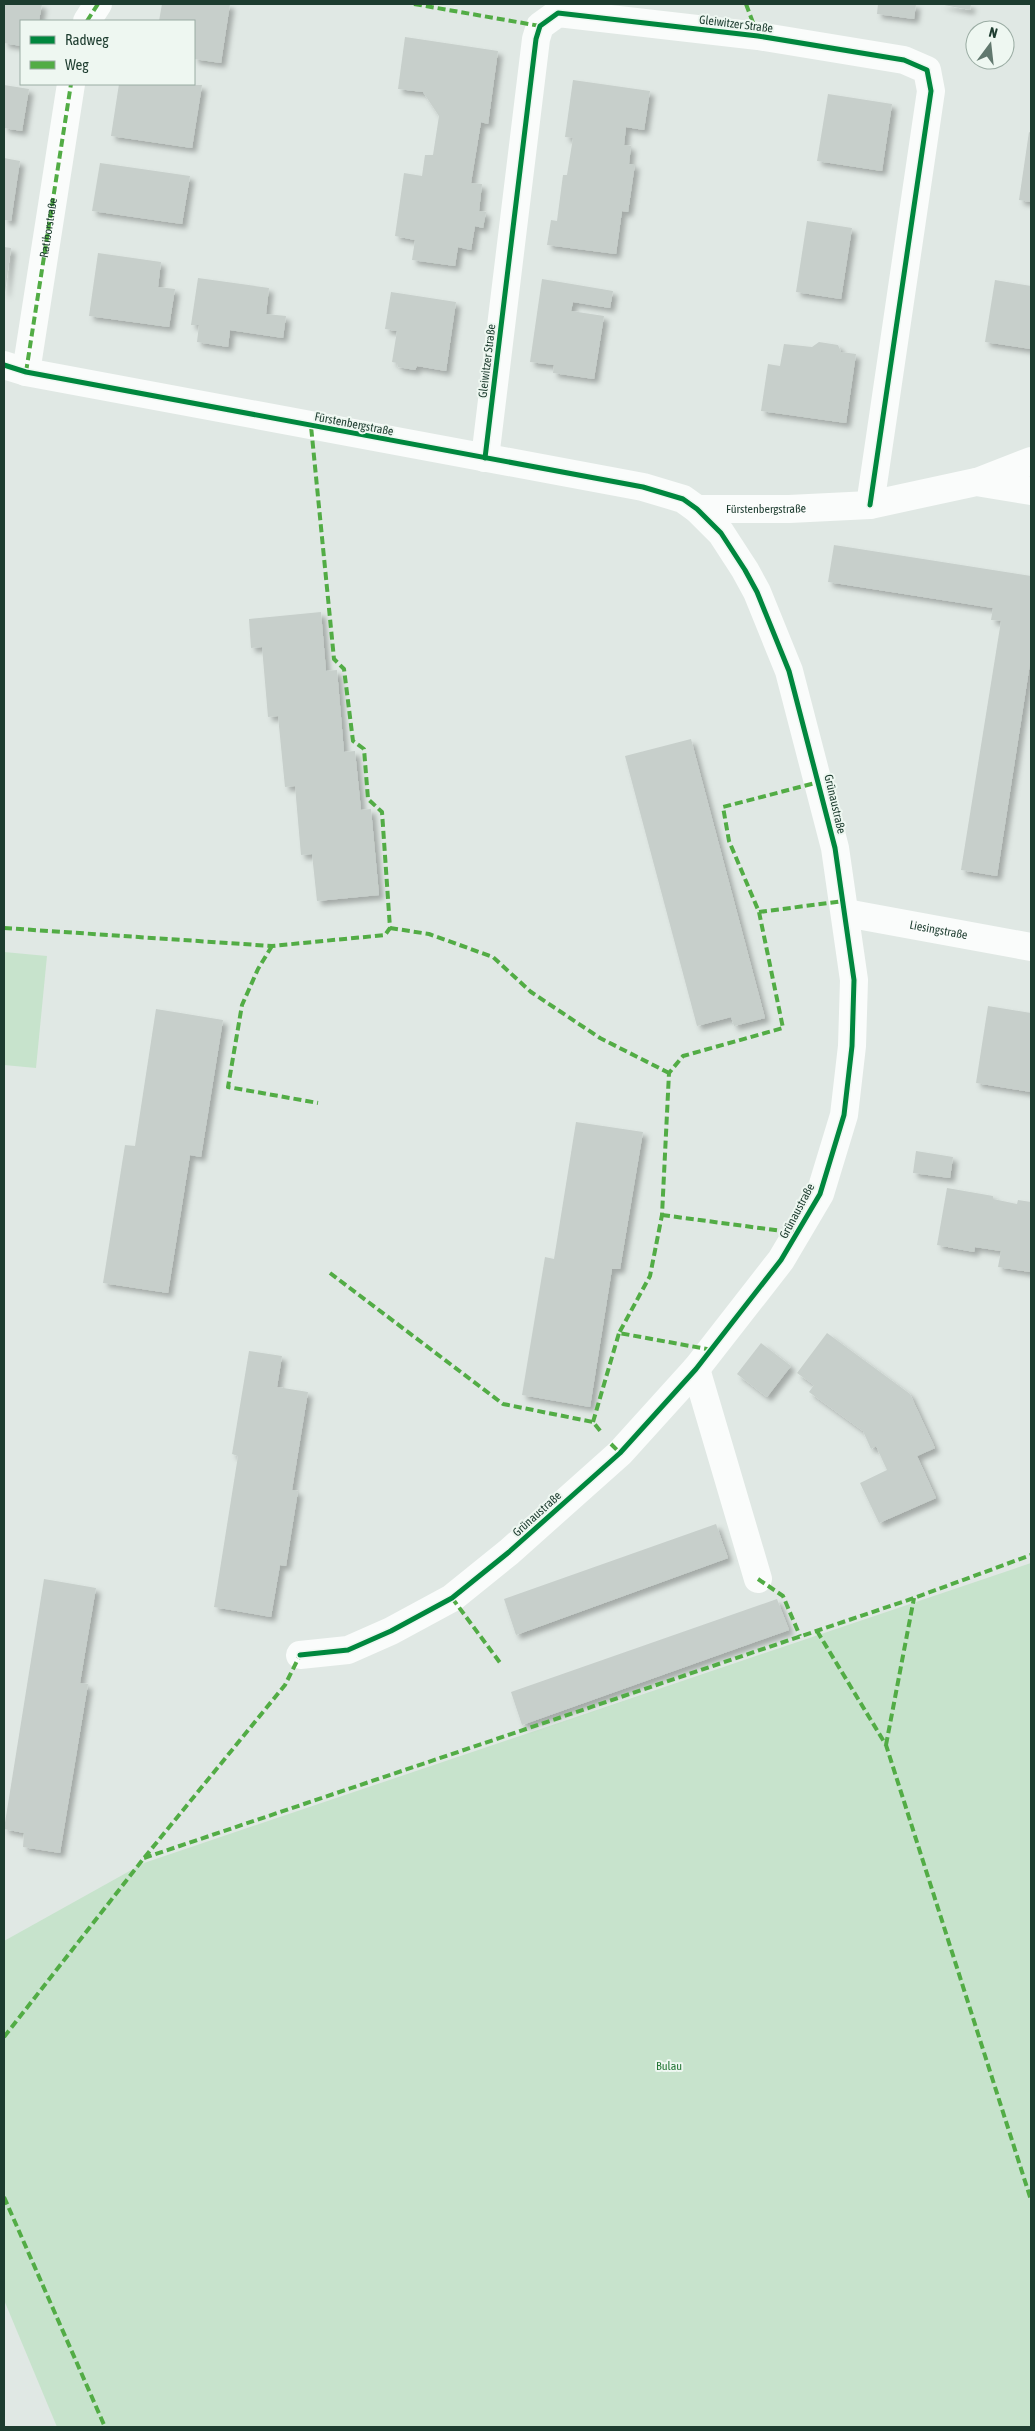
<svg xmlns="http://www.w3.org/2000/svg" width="1035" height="2431" viewBox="0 0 1035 2431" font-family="'Asap Condensed',sans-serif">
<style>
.green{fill:#c7e3cc}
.building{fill:#c7cfcb;filter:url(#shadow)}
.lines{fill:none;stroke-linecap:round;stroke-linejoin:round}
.street{stroke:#fafcfb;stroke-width:28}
.quiet{stroke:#52ac45;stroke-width:4;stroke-dasharray:8 4;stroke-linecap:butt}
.cycleway-casing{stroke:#eef7f1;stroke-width:8}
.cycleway{stroke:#00873e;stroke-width:5}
.labels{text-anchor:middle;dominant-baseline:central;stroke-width:4;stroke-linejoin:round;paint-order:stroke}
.street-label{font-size:12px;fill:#1d3c2f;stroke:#eef7f1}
.park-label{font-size:12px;fill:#247736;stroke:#eef7f1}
</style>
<defs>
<filter id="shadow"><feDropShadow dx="4.5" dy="4.5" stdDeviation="2.5" flood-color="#0004"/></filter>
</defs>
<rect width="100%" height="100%" fill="#e0e8e4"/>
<g class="green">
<path d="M 4,952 L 47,956 L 36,1068 L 4,1065 Z"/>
<path d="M 1031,1563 L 1031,2427 L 57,2427 L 4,2300 L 4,1941 L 144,1863 Z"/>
</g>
<g class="building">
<path d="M 4,4 L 42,4 L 39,21 L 21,21 L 21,46 L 4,43 Z"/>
<path d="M 162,4 L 230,4 L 221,63 L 194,59 L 194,21 L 159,21 Z"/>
<path d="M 878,4 L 916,4 L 914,19 L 877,14 Z"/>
<path d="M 939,4 L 971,4 L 970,10 Z"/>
<path d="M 405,37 L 498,51 L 488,124 L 481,122 L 471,183 L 482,184 L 479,211 L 486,212 L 483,228 L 475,226 L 471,250 L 458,247 L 455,266 L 412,260 L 415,240 L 395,236 L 404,173 L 422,176 L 425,155 L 433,155 L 439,116 L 423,92 L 398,89 Z"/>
<path d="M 573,80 L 650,91 L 644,130 L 626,127 L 624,145 L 631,146 L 629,164 L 635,164 L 628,212 L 622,211 L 616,254 L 547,245 L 551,220 L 557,221 L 563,175 L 567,175 L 573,138 L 565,137 Z"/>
<path d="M 119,84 L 202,85 L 192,148 L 111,136 Z"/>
<path d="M 4,85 L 29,89 L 22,131 L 4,128 Z"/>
<path d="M 828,94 L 892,104 L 882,171 L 817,161 Z"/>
<path d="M 1029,132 L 1031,133 L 1031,202 L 1019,200 Z"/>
<path d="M 4,158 L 20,161 L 11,221 L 4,220 Z"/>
<path d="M 100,163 L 190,176 L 182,224 L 92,211 Z"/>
<path d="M 807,221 L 852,228 L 841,299 L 796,292 Z"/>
<path d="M 4,247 L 11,248 L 5,293 L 4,293 Z"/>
<path d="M 98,253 L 161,262 L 158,287 L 175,289 L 169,327 L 89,316 Z"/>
<path d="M 198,278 L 269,288 L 266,314 L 286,316 L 283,338 L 230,330 L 228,347 L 197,342 L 199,325 L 191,325 Z"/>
<path d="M 542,279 L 613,291 L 610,308 L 573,302 L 571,311 L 604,316 L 594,379 L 553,373 L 554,365 L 530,362 Z"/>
<path d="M 995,280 L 1031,286 L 1031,349 L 985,342 Z"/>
<path d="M 391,292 L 456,302 L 446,371 L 417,366 L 415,370 L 398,367 L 397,363 L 392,362 L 397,331 L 385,329 Z"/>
<path d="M 819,342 L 838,345 L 841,352 L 856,354 L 846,423 L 761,411 L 768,364 L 780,366 L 784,344 L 812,347 Z"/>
<path d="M 834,545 L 1031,576 L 1031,657 L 997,876 L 961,870 L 1001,621 L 991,620 L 993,608 L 828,582 Z"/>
<path d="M 321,612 L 326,671 L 337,670 L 344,752 L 355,751 L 361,810 L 371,809 L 379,895 L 317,901 L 312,854 L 301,855 L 295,786 L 285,787 L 278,716 L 268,717 L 262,647 L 251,648 L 249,619 Z"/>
<path d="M 691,739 L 765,1018 L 734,1026 L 731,1017 L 697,1026 L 625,756 Z"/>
<path d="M 988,1006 L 1031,1013 L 1031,1092 L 976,1083 Z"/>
<path d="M 156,1009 L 223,1020 L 201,1157 L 190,1155 L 168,1293 L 103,1283 L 125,1145 L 135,1146 Z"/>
<path d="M 576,1122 L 643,1132 L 620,1269 L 612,1269 L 590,1407 L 522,1395 L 545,1257 L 554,1259 Z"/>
<path d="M 916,1151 L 953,1157 L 950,1178 L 913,1173 Z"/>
<path d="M 947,1188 L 993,1196 L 993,1199 L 1017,1204 L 1018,1200 L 1031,1202 L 1030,1272 L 998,1267 L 1001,1251 L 975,1247 L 974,1252 L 937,1245 Z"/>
<path d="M 827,1333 L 910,1394 L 935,1448 L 917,1456 L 936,1498 L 879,1523 L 860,1483 L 887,1470 L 876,1446 L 871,1449 L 863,1431 L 809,1392 L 814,1385 L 797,1373 Z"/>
<path d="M 761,1343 L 791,1366 L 767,1397 L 737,1374 Z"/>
<path d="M 249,1351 L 282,1356 L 277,1387 L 308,1392 L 292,1490 L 298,1491 L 286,1566 L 280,1565 L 271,1617 L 214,1607 L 238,1456 L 232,1454 Z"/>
<path d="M 716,1524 L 728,1558 L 516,1635 L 504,1599 Z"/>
<path d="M 44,1579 L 96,1588 L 80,1683 L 88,1684 L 60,1853 L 23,1847 L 24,1833 L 4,1829 Z"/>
<path d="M 777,1599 L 789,1630 L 522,1725 L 511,1692 Z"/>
</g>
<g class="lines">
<g class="street">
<path d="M 87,21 L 98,4"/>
<path d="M 4,365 L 26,372 L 643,487 L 683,499 L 697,509 L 721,533 L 745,570 L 757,592 L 789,671 L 835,848 L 854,980 L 852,1046 L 844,1115 L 820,1194 L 781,1260 L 696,1369 L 620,1453 L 509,1552 L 452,1598 L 391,1631 L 348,1650 L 300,1655"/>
<path id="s1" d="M 26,372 L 71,84"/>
<path d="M 485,458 L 536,39 L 540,26 L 558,13 L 758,36 L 904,60 L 927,70 L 931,91 L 870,505"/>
<path d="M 977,482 L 1031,461"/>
<path id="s2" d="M 697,509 L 789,509 L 870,505 L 976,482 L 1031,491"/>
<path id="s3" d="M 846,913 L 1031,947"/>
<path d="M 696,1369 L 758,1579"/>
</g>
<g class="quiet">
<path d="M 414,4 L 540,26"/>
<path d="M 746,4 L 758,36"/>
<path d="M 87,21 L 98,4"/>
<path d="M 26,372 L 71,84"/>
<path d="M 759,912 L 844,901"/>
<path d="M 4,928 L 272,946 L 385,935 L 390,928 L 382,812 L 368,799 L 364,749 L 353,741 L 344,669 L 334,659 L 311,426"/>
<path d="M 390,928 L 429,934 L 493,957 L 531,992 L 600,1038 L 669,1073"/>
<path d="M 272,946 L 258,969 L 242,1005 L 228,1087 L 318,1103"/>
<path d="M 662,1215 L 797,1233"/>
<path d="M 330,1273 L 503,1404 L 593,1422 L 602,1433"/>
<path d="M 712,1350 L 619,1333 L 650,1276 L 662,1215 L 669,1073 L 683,1056 L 783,1028 L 759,912 L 729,841 L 723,807 L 819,782"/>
<path d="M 593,1422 L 619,1333"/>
<path d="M 611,1444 L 620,1453"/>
<path d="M 758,1579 L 783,1596 L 800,1636"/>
<path d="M 452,1598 L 501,1664"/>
<path d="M 817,1631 L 886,1745 L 1031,2200"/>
<path d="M 886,1745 L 914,1598"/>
<path d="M 144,1858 L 914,1598 L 1031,1555"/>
<path d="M 4,2037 L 144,1858 L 285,1685 L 300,1655"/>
<path d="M 4,2197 L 105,2427"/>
</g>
<defs>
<g id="cycleway">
<path d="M 4,365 L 26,372 L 643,487 L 683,499 L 697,509 L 721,533 L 745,570 L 757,592 L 789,671 L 835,848 L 854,980 L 852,1046 L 844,1115 L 820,1194 L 781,1260 L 696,1369 L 620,1453 L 509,1552 L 452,1598 L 391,1631 L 348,1650 L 300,1655"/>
<path d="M 485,458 L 536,39 L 540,26 L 558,13 L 758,36 L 904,60 L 927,70 L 931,91 L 870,505"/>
</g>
</defs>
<use href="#cycleway" class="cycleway-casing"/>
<use href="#cycleway" class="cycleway"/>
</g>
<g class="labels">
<g class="street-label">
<text transform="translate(736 24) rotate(7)">Gleiwitzer Straße</text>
<text stroke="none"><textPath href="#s1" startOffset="146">Ratiborstraße</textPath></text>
<text transform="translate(487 361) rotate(-83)">Gleiwitzer Straße</text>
<text transform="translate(354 424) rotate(11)">Fürstenbergstraße</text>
<text stroke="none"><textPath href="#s2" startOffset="69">Fürstenbergstraße</textPath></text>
<text transform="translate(835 804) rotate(77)">Grünaustraße</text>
<text stroke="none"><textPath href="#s3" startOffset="94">Liesingstraße</textPath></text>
<text transform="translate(797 1211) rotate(-62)">Grünaustraße</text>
<text transform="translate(537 1514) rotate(-42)">Grünaustraße</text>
</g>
<g class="park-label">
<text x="669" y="2066">Bulau</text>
</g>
</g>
<rect width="1035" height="2431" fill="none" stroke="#1d3c2f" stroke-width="10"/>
<rect x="20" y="20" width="175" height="65" fill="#eef7f1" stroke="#9aaca3"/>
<rect x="30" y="36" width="25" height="8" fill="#00873e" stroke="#9aaca3"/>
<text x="65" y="45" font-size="15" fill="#1d3c2f">Radweg</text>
<rect x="30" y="61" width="25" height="8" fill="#52ac45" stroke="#9aaca3"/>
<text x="65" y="70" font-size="15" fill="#1d3c2f">Weg</text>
<g transform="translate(990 45) rotate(15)"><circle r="24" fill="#eef7f1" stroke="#9aaca3"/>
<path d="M0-4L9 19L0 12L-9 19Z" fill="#61786e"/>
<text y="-8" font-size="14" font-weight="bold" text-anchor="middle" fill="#1d3c2f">N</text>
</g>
</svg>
